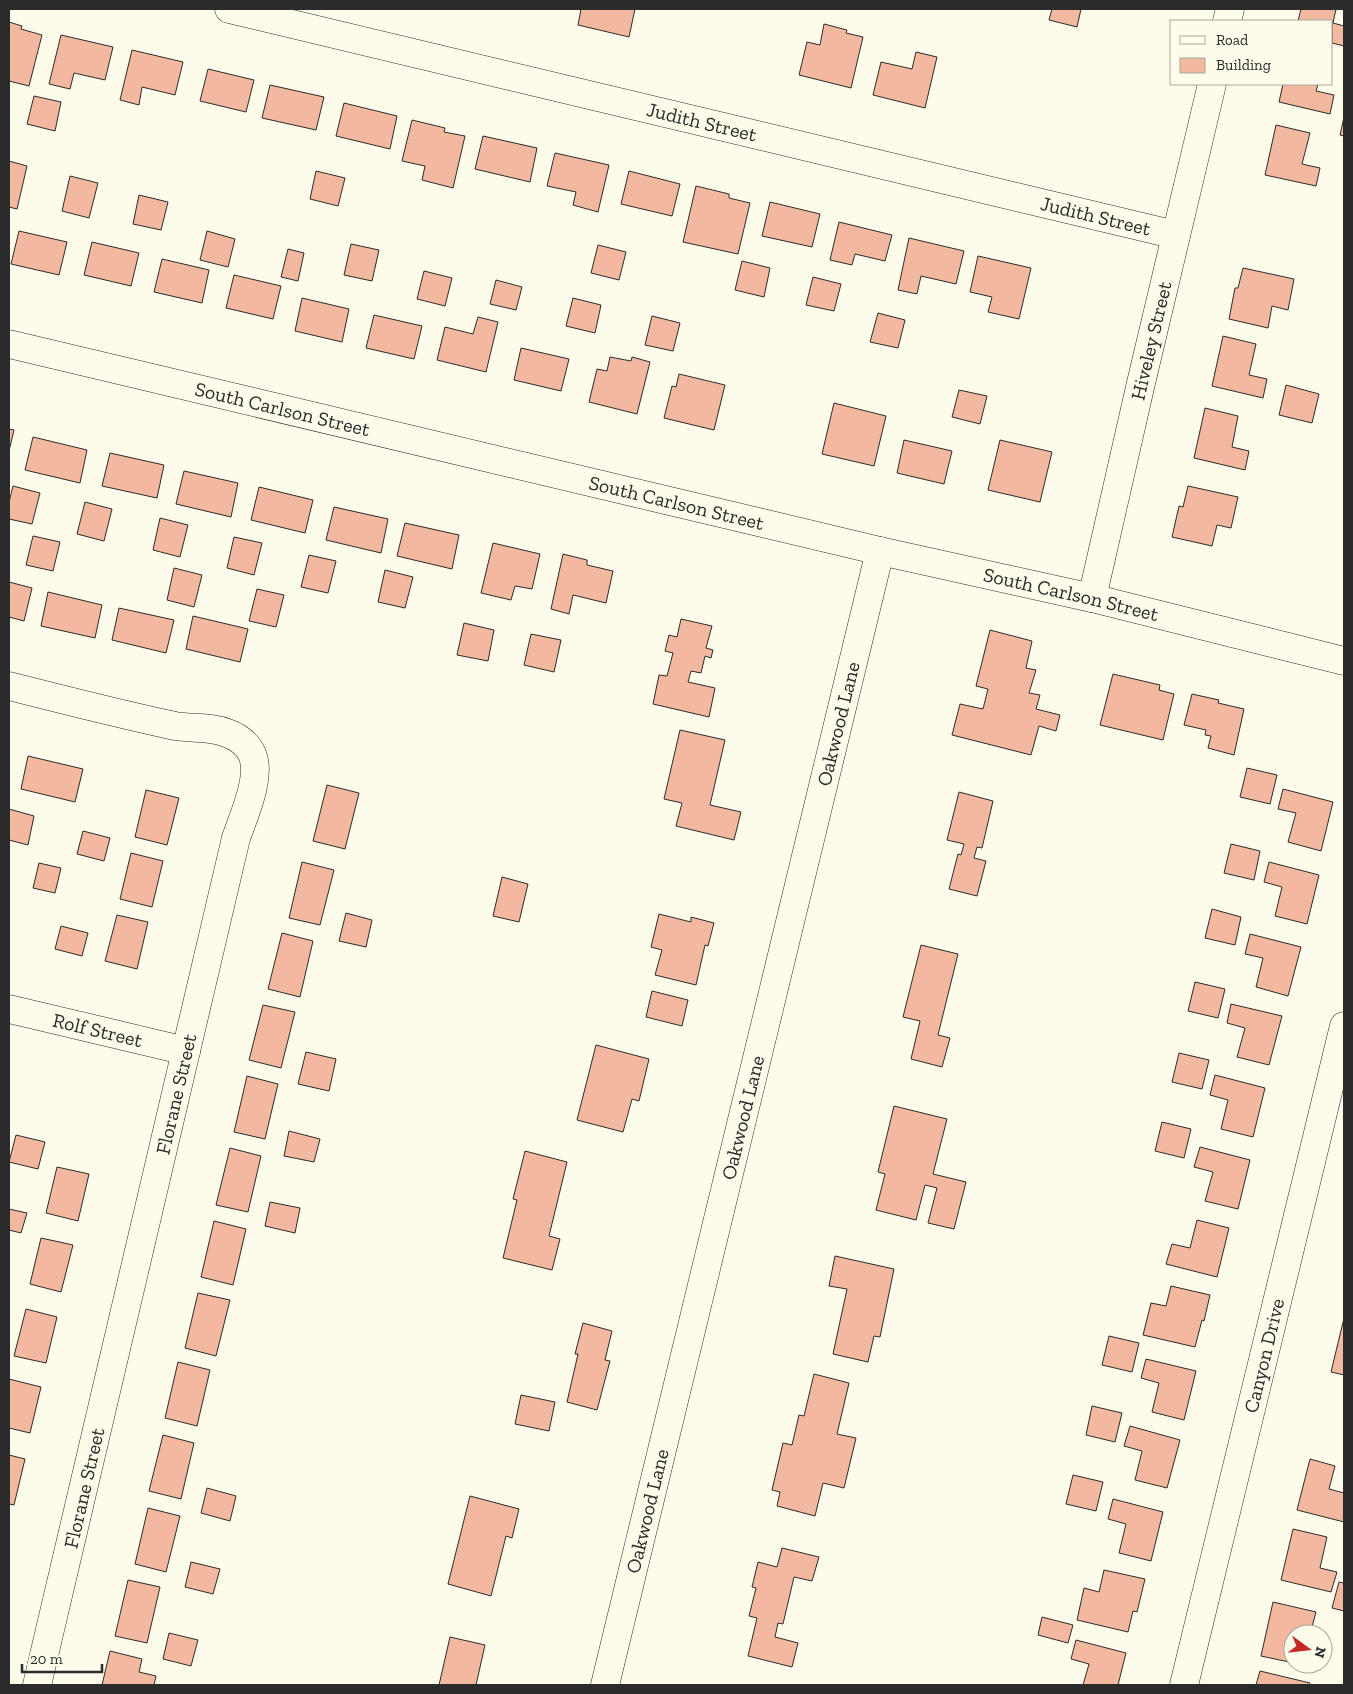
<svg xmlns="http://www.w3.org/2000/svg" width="1353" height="1694" viewBox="0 0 1353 1694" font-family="'Zilla Slab',serif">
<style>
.building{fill:#f2b8a0;stroke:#2b2b2b}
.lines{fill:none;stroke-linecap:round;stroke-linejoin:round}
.minor-casing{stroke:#2b2b2b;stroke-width:29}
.minor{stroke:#fdfbea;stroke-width:28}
.labels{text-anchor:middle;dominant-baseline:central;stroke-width:4;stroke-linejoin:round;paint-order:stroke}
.street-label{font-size:20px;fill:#2b2b2b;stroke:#fdfbea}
</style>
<rect width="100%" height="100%" fill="#fdfbea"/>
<g class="building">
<path d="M 581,9 L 635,9 L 629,37 L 578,25 Z"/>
<path d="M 1052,9 L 1081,9 L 1077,27 L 1049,20 Z"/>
<path d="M 1301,9 L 1336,9 L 1333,23 L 1344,26 L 1344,46 L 1332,43 L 1332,21 L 1298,21 Z"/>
<path d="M 9,22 L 22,26 L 21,29 L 42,35 L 29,86 L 9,81 Z"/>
<path d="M 824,24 L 847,30 L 846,33 L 863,37 L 851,88 L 799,75 L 807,42 L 820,45 Z"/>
<path d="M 61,35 L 113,47 L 105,80 L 74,73 L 70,89 L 49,84 Z"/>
<path d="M 132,50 L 183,62 L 175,95 L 142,87 L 139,105 L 120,100 Z"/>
<path d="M 916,52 L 937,57 L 925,108 L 873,95 L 881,62 L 912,69 Z"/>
<path d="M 208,69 L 254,80 L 246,112 L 200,101 Z"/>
<path d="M 1283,84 L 1318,84 L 1316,91 L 1334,95 L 1330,114 L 1279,102 Z"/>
<path d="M 270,85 L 324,97 L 316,130 L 262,118 Z"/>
<path d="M 34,96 L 61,102 L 55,131 L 27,124 Z"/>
<path d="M 344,103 L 397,116 L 390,149 L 336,136 Z"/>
<path d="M 1344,117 L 1344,136 L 1340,135 Z"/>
<path d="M 412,120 L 445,128 L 444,132 L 465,136 L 453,188 L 422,180 L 425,166 L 402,161 Z"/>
<path d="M 1276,125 L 1310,133 L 1302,164 L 1320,168 L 1316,186 L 1265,175 Z"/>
<path d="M 483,136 L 537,148 L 530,182 L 475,169 Z"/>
<path d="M 555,153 L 609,165 L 598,212 L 573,205 L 576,192 L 547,186 Z"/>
<path d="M 9,161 L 27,166 L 17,209 L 9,207 Z"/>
<path d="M 316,171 L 345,178 L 338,206 L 310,199 Z"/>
<path d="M 629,171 L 680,184 L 672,216 L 621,204 Z"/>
<path d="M 70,176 L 98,183 L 89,218 L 62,211 Z"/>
<path d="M 696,186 L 729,194 L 729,198 L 750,203 L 738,254 L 683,242 Z"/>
<path d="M 139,195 L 168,202 L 161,230 L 133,224 Z"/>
<path d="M 770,202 L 820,214 L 812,247 L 762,236 Z"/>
<path d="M 839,222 L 892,235 L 885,261 L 855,254 L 852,265 L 830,260 Z"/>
<path d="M 19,231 L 67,242 L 59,275 L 11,264 Z"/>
<path d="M 207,231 L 235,239 L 228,267 L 200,260 Z"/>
<path d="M 909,238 L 964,251 L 956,284 L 921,276 L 917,294 L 898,290 Z"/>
<path d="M 92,242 L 139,253 L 131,286 L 84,275 Z"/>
<path d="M 351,244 L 379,250 L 372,281 L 344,275 Z"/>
<path d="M 598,245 L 626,252 L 619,280 L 591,273 Z"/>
<path d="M 288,249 L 304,253 L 298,281 L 281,277 Z"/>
<path d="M 978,256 L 1031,268 L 1019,319 L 988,312 L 992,297 L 970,292 Z"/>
<path d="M 162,259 L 209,270 L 202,303 L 154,292 Z"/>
<path d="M 742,261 L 770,268 L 764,297 L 735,290 Z"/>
<path d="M 1243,268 L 1294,279 L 1288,310 L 1272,306 L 1268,328 L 1229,319 L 1235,288 L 1238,288 Z"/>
<path d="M 424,271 L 452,278 L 445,306 L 417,299 Z"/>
<path d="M 234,275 L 281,286 L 273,319 L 226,308 Z"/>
<path d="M 813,277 L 841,284 L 834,311 L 806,305 Z"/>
<path d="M 496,280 L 522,287 L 516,310 L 490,304 Z"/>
<path d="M 302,298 L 349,309 L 342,342 L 295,331 Z"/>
<path d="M 573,298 L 601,305 L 595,333 L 566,326 Z"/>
<path d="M 878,313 L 905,320 L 898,348 L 870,342 Z"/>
<path d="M 374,315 L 422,326 L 414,359 L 366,348 Z"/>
<path d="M 652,316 L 680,323 L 673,351 L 645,345 Z"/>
<path d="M 478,317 L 498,322 L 486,372 L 437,360 L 445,327 L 473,334 Z"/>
<path d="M 1223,336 L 1256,344 L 1249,375 L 1267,379 L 1263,398 L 1212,386 Z"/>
<path d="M 521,348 L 569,359 L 561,391 L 514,380 Z"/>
<path d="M 610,357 L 631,361 L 632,357 L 650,362 L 637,414 L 589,402 L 597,369 L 607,371 Z"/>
<path d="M 679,374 L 725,385 L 714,430 L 664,418 L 672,386 L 676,387 Z"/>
<path d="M 1286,385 L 1319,394 L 1312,423 L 1279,415 Z"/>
<path d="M 959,390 L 987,396 L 980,424 L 952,417 Z"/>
<path d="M 834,403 L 886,416 L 874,466 L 822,454 Z"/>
<path d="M 1205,408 L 1238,416 L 1232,447 L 1249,451 L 1245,470 L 1194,458 Z"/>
<path d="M 9,429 L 14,430 L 9,451 Z"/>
<path d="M 33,437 L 87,450 L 80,483 L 25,470 Z"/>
<path d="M 904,440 L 952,451 L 944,484 L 897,473 Z"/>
<path d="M 1000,440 L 1052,452 L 1040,502 L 988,490 Z"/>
<path d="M 110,453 L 164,465 L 157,498 L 102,486 Z"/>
<path d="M 184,471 L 238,483 L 231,517 L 176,504 Z"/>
<path d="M 13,486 L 40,493 L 32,524 L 9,519 L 9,502 Z"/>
<path d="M 1188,486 L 1238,497 L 1231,528 L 1217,525 L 1212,546 L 1172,537 L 1179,506 L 1183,507 Z"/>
<path d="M 259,487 L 313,500 L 305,533 L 251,520 Z"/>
<path d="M 85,502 L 112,509 L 104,541 L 77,534 Z"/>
<path d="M 334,507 L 388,519 L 381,553 L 326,540 Z"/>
<path d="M 160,518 L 188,525 L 180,557 L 153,550 Z"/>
<path d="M 405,523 L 459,535 L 452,569 L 397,556 Z"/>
<path d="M 33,536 L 60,542 L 53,571 L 26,565 Z"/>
<path d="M 234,537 L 262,543 L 254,575 L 227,568 Z"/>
<path d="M 493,543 L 540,554 L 532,589 L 515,586 L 511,600 L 481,593 Z"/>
<path d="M 563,554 L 587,560 L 587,565 L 613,571 L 606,603 L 573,595 L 569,614 L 551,609 Z"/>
<path d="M 309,555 L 336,561 L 328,593 L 301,587 Z"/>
<path d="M 174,568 L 202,575 L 194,607 L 167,600 Z"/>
<path d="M 385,570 L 413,577 L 405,608 L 378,602 Z"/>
<path d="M 9,582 L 32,588 L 24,621 L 9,617 Z"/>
<path d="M 257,589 L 284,595 L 276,627 L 249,621 Z"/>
<path d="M 48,592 L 102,605 L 95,638 L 41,626 Z"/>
<path d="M 119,608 L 174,620 L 166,653 L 112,640 Z"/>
<path d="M 193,616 L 248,629 L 240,662 L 186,649 Z"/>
<path d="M 681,619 L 712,626 L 706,648 L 713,650 L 711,658 L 705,656 L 701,673 L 691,671 L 688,682 L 715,688 L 709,717 L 653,704 L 659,675 L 667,676 L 673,653 L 665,651 L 669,635 L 677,637 Z"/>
<path d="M 464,623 L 494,630 L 488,661 L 457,655 Z"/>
<path d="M 990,630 L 1032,641 L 1026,668 L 1036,670 L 1029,693 L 1040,695 L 1036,709 L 1060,715 L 1056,731 L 1039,726 L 1031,755 L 952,735 L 960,704 L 983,709 L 988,689 L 976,686 Z"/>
<path d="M 531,634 L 561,640 L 554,672 L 524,665 Z"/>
<path d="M 1113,674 L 1160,685 L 1159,690 L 1174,694 L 1163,740 L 1100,725 Z"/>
<path d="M 1192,694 L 1219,700 L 1218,703 L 1244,709 L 1234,755 L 1208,748 L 1211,736 L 1205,735 L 1206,730 L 1184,725 Z"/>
<path d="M 680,730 L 725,740 L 710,805 L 741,812 L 734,840 L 676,826 L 682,803 L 664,799 Z"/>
<path d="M 28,756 L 83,769 L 75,802 L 21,789 Z"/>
<path d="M 1247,768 L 1277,775 L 1270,804 L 1240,797 Z"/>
<path d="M 327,785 L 359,793 L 345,849 L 313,841 Z"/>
<path d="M 1283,789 L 1333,802 L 1321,851 L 1288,842 L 1296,813 L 1278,809 Z"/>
<path d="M 146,790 L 179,798 L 167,845 L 135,837 Z"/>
<path d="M 959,792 L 993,801 L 982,848 L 977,847 L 974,858 L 986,861 L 977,896 L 949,889 L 958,854 L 961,855 L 964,844 L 947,840 Z"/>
<path d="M 9,809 L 34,816 L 28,845 L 9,840 Z"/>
<path d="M 83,831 L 110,838 L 104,861 L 77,854 Z"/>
<path d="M 1231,844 L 1260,851 L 1254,880 L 1224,873 Z"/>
<path d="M 131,853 L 163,861 L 152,907 L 120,899 Z"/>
<path d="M 302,862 L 334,870 L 320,925 L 289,918 Z"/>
<path d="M 1269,862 L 1319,875 L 1307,924 L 1275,916 L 1282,887 L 1264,882 Z"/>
<path d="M 39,863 L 61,868 L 55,893 L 33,888 Z"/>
<path d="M 502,877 L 528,884 L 519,922 L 493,916 Z"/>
<path d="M 1212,909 L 1241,917 L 1235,945 L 1205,938 Z"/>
<path d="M 346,913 L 372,920 L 366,947 L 339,941 Z"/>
<path d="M 659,914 L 691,922 L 691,917 L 714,923 L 708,946 L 705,945 L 696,985 L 655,975 L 662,950 L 651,947 Z"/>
<path d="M 117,915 L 148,922 L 137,969 L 105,961 Z"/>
<path d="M 61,926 L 88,933 L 82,956 L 55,949 Z"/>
<path d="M 282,933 L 313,941 L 300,997 L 268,989 Z"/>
<path d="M 1250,934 L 1301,947 L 1288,996 L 1256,987 L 1263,958 L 1245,954 Z"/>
<path d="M 921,945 L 958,954 L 938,1035 L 950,1038 L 942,1067 L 911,1059 L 920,1021 L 903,1017 Z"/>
<path d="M 1195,982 L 1225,989 L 1218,1018 L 1188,1011 Z"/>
<path d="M 652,991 L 688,1000 L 682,1026 L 646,1017 Z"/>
<path d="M 1231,1004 L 1282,1016 L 1269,1065 L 1237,1057 L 1245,1028 L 1227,1023 Z"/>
<path d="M 263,1005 L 295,1012 L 281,1068 L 249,1060 Z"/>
<path d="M 596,1045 L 649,1059 L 639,1101 L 632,1099 L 623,1132 L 577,1120 Z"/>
<path d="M 306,1052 L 336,1059 L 329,1091 L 298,1084 Z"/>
<path d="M 1179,1053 L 1209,1060 L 1202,1089 L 1172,1082 Z"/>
<path d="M 1215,1075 L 1265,1088 L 1253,1137 L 1221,1129 L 1228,1100 L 1210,1095 Z"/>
<path d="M 247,1076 L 278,1084 L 265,1139 L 234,1132 Z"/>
<path d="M 894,1106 L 947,1119 L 933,1174 L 966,1182 L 954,1229 L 928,1223 L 937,1188 L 925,1185 L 916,1220 L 876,1210 L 885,1174 L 878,1172 Z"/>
<path d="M 1162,1122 L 1191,1129 L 1184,1158 L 1155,1151 Z"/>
<path d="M 289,1131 L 320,1139 L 314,1162 L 284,1156 Z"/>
<path d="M 16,1135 L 45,1142 L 38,1169 L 9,1162 Z"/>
<path d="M 1200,1147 L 1250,1160 L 1238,1209 L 1205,1201 L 1213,1172 L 1194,1167 Z"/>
<path d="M 230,1148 L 261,1156 L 248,1212 L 216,1205 Z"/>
<path d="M 525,1151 L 567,1162 L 549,1236 L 560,1239 L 552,1270 L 503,1258 L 517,1200 L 513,1199 Z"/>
<path d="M 57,1167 L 89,1174 L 78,1221 L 46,1213 Z"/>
<path d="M 270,1202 L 300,1208 L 295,1233 L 265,1226 Z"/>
<path d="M 9,1209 L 27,1213 L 21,1233 L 9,1230 Z"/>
<path d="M 1197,1220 L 1229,1228 L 1217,1277 L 1166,1264 L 1172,1244 L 1190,1248 Z"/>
<path d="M 214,1221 L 246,1229 L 233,1285 L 201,1277 Z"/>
<path d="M 41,1238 L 73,1245 L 61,1292 L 30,1284 Z"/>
<path d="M 835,1256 L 894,1269 L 880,1337 L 874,1336 L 868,1362 L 833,1354 L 847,1289 L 829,1286 Z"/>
<path d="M 1171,1286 L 1210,1295 L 1204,1321 L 1202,1320 L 1195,1347 L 1143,1335 L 1151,1303 L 1166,1306 Z"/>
<path d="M 198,1293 L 230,1300 L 216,1356 L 185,1348 Z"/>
<path d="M 26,1309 L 57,1317 L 46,1363 L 14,1356 Z"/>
<path d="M 1344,1318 L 1344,1375 L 1331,1372 Z"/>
<path d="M 583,1323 L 612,1331 L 605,1360 L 610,1361 L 597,1410 L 567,1402 L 578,1354 L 575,1354 Z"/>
<path d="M 1109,1336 L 1139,1343 L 1132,1372 L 1102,1365 Z"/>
<path d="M 1146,1359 L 1196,1371 L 1184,1420 L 1152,1412 L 1159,1383 L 1141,1378 Z"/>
<path d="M 178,1362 L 210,1370 L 197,1426 L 165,1418 Z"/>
<path d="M 814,1374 L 849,1383 L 837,1434 L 856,1438 L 844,1488 L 823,1483 L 815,1516 L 777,1506 L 780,1492 L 772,1490 L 783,1443 L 792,1445 L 799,1415 L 804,1416 Z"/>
<path d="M 9,1379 L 41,1387 L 30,1433 L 9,1428 Z"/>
<path d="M 521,1395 L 555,1402 L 549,1431 L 515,1424 Z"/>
<path d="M 1092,1406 L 1122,1413 L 1115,1442 L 1086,1435 Z"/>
<path d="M 1130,1426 L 1180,1440 L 1167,1488 L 1135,1480 L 1142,1451 L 1124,1446 Z"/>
<path d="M 163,1435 L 194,1443 L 181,1499 L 149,1491 Z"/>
<path d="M 9,1455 L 25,1459 L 14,1505 L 9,1504 Z"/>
<path d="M 1310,1459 L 1335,1466 L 1329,1489 L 1344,1493 L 1344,1522 L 1297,1510 Z"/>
<path d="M 1073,1475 L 1103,1482 L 1096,1511 L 1066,1504 Z"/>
<path d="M 207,1488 L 236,1496 L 230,1521 L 201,1513 Z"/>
<path d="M 470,1496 L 519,1509 L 512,1538 L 506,1536 L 491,1596 L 448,1584 Z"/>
<path d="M 1113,1499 L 1163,1512 L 1151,1561 L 1119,1553 L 1126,1524 L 1108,1519 Z"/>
<path d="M 148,1508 L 180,1516 L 166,1572 L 135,1564 Z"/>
<path d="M 1293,1529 L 1327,1537 L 1320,1568 L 1337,1572 L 1331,1592 L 1281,1580 Z"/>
<path d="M 782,1548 L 819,1557 L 812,1581 L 794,1577 L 783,1624 L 778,1623 L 775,1637 L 798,1643 L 792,1667 L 748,1656 L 757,1618 L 749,1616 L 756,1588 L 752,1587 L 758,1562 L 777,1567 Z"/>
<path d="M 191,1562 L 220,1569 L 213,1594 L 185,1587 Z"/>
<path d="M 1104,1570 L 1145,1579 L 1137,1612 L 1133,1611 L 1128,1632 L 1077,1620 L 1084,1588 L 1099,1592 Z"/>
<path d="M 128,1580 L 160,1587 L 147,1643 L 115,1636 Z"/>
<path d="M 1339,1582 L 1344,1583 L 1344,1611 L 1332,1608 Z"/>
<path d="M 1273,1602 L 1316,1612 L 1310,1634 L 1293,1634 L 1293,1648 L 1289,1662 L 1261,1656 Z"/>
<path d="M 1042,1617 L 1073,1625 L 1068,1643 L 1038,1635 Z"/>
<path d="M 169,1633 L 198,1640 L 191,1666 L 163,1659 Z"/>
<path d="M 450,1637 L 485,1645 L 476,1685 L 439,1685 Z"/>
<path d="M 1076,1640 L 1126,1653 L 1118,1685 L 1083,1685 L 1089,1664 L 1071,1659 Z"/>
<path d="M 110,1651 L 142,1659 L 139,1672 L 156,1676 L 154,1685 L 102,1685 Z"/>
<path d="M 1260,1671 L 1310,1683 L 1309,1685 L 1256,1685 Z"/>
</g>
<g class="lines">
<defs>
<g id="minor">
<path id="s1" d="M 229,9 L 1176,235"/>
<path d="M 1227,21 L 1230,9"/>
<path id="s2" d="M 9,344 L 880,551 L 1092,598 L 1344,661"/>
<path id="s3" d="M 1092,598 L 1141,383 L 1212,84"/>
<path d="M 9,686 C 64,700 119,714 175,726 C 192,729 210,726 227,733 C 238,737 247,743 252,754 C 262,776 244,815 236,838 L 37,1685"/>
<path id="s4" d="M 9,1009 L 186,1051"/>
<path id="s5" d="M 605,1685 L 880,551"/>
<path id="s6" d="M 1184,1685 L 1344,1026"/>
</g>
</defs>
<use href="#minor" class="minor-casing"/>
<use href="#minor" class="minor"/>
</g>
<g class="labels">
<g class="street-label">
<text stroke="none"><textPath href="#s1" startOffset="486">Judith Street</textPath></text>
<text stroke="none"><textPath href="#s1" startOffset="891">Judith Street</textPath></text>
<text stroke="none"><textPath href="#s3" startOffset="264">Hiveley Street</textPath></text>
<text stroke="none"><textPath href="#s2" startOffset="281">South Carlson Street</textPath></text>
<text stroke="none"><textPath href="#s2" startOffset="686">South Carlson Street</textPath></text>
<text stroke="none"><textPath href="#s2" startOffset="1091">South Carlson Street</textPath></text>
<text stroke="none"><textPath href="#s5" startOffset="989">Oakwood Lane</textPath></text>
<text stroke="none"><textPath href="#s4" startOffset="91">Rolf Street</textPath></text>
<text transform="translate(176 1094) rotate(-77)">Florane Street</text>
<text stroke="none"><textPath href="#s5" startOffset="584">Oakwood Lane</textPath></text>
<text stroke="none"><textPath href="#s6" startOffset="339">Canyon Drive</textPath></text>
<text transform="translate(84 1488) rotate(-77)">Florane Street</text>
<text stroke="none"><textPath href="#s5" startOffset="179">Oakwood Lane</textPath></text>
</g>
</g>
<rect width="1353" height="1694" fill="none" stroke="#2b2b2b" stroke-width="20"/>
<rect x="1170" y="20" width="162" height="65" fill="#fdfbea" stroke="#a9a89e"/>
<rect x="1180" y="36" width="25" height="8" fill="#fdfbea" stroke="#a9a89e"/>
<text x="1216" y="45" font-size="15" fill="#2b2b2b">Road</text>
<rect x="1180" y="58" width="25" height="15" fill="#f2b8a0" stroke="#a9a89e"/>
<text x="1216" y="70" font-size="15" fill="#2b2b2b">Building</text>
<g transform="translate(1308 1649) rotate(105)"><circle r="24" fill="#fdfbea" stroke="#a9a89e"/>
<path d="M0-4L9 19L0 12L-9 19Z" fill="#c62828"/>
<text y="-8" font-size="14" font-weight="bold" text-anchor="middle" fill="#2b2b2b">N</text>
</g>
<path d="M22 1664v8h80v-8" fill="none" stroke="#2b2b2b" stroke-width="2.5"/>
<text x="30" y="1664" font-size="15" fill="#2b2b2b" stroke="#fdfbea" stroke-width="4" paint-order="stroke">20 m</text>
</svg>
